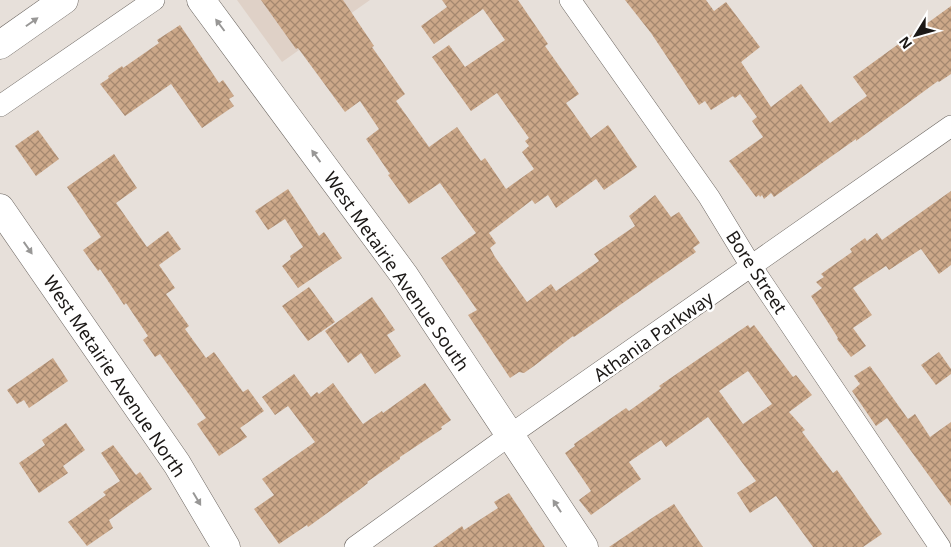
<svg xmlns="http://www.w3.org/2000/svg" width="951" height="547" viewBox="0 0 951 547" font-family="'Noto Sans',sans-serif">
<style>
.built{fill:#dfd1c7}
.building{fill:url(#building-cross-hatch);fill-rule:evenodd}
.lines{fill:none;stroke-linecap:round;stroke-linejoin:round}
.minor-casing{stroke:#6c6661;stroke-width:22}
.major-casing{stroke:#6c6661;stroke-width:29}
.highway-casing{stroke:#6c6661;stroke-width:29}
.minor{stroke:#fff;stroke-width:21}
.major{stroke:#fff;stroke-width:28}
.highway{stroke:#fff;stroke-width:28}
.oneway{fill:#989796}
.labels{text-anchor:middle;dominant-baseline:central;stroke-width:5;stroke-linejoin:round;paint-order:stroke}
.street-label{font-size:18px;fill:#1b1816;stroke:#fff}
</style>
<defs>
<pattern id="building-cross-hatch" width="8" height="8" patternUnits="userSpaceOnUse" patternTransform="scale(1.25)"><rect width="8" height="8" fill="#cca889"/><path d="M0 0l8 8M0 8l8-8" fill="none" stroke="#a5886f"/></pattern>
</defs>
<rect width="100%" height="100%" fill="#e7e0da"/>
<path class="built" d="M 237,0 L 370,0 L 282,62 Z"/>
<g class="building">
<path d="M 261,0 L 343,0 L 374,46 L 372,47 L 405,94 L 396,101 L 429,147 L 457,127 L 481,161 L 485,158 L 506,189 L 534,169 L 522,152 L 529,146 L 525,141 L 529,138 L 497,93 L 471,111 L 432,57 L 449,45 L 465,67 L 505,40 L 483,9 L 434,44 L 421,26 L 447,7 L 442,0 L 518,0 L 548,44 L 545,46 L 579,94 L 566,103 L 591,138 L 608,125 L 637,167 L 604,190 L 596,179 L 556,208 L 548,195 L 535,204 L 532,200 L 489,233 L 496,243 L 490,248 L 495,257 L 527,302 L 551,284 L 556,291 L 599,261 L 594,254 L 635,226 L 629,216 L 655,195 L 671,217 L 679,212 L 700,243 L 693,248 L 696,252 L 574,337 L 573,336 L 534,366 L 524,373 L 519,372 L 510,378 L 468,315 L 477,310 L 441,258 L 476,233 L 440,183 L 409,204 L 388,175 L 390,174 L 366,139 L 379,129 L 360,101 L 345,112 L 298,48 L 296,49 Z"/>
<path d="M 625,0 L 706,0 L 714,11 L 726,2 L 760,47 L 741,62 L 771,107 L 801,84 L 830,123 L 867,96 L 853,77 L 951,6 L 951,74 L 939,82 L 938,81 L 856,141 L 856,139 L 774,197 L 771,193 L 764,199 L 762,195 L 760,197 L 759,195 L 756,197 L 729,161 L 763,137 L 752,121 L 757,117 L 740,94 L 735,98 L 733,96 L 711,110 L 705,101 L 699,105 L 651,33 Z"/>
<path d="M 180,25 L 219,83 L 223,80 L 234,96 L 229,99 L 234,106 L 202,128 L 171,84 L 125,116 L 100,84 L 109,78 L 108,76 L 122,66 L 123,68 L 159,43 L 157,40 Z"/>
<path d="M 38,130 L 59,159 L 36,176 L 15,146 Z"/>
<path d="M 114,154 L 137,188 L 116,203 L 147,247 L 168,231 L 181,249 L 159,265 L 175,288 L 166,294 L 189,326 L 185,329 L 206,358 L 214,352 L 243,392 L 248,389 L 264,411 L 240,428 L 247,437 L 219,456 L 197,424 L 206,418 L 160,354 L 155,357 L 143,340 L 148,336 L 126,303 L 124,305 L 100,269 L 98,271 L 83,250 L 101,237 L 67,187 Z"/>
<path d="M 288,189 L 319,236 L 324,232 L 342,258 L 298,288 L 282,266 L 291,259 L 290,256 L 303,247 L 285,219 L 268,230 L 255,211 Z"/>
<path d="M 951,191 L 951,265 L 939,274 L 921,249 L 889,270 L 886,266 L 853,288 L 872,315 L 853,328 L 866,346 L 851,357 L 837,339 L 838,338 L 811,296 L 822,288 L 816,282 L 824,277 L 821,274 L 852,252 L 850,249 L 865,238 L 867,241 L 877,233 L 882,240 Z"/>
<path d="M 309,287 L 335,322 L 308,341 L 282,306 Z"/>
<path d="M 372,297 L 395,330 L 387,335 L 401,356 L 375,374 L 361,353 L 348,363 L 325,331 Z"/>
<path d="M 748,325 L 750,328 L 754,325 L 793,377 L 796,375 L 812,395 L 789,412 L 805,430 L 802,432 L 833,473 L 837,470 L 882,534 L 863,547 L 813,547 L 776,496 L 750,513 L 737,493 L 756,481 L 708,417 L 666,447 L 661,440 L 629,462 L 641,479 L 591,515 L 579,500 L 591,491 L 565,453 L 575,446 L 574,444 L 626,408 L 629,411 L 661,388 L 659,386 ZM 748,371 L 772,404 L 743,424 L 719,391 Z"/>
<path d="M 939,352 L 951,369 L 951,374 L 936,385 L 921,365 Z"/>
<path d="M 53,358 L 68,381 L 29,408 L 24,400 L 17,404 L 7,390 Z"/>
<path d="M 870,366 L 908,419 L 915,414 L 930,437 L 951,422 L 951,506 L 887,418 L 876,426 L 852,391 L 860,384 L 854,376 Z"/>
<path d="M 294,374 L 311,397 L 317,392 L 319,394 L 333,383 L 363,424 L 382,411 L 383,413 L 425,383 L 451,420 L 441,427 L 442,429 L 400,457 L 400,459 L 367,482 L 368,483 L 359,490 L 308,527 L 307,525 L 279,544 L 254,509 L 274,495 L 262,479 L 315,442 L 288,406 L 275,415 L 262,397 Z"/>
<path d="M 66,423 L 85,450 L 63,466 L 68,473 L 39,493 L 19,463 L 45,445 L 42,440 Z"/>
<path d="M 113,445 L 136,475 L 140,472 L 152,489 L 109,520 L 113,528 L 87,546 L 68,522 L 106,495 L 103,492 L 120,481 L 101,453 Z"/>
<path d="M 509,493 L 545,547 L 433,547 L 462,526 L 464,530 L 498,508 L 494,502 Z"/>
<path d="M 674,504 L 703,547 L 609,547 L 655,516 Z"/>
</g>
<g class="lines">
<defs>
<g id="minor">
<path d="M 570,0 L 709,197 L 751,266 L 940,547"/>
<path d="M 0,106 L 154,0"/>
<path d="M 355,547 L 510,435 L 951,126"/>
</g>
<g id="major">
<path d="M 201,0 L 404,275 L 584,547"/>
<path d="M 0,208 L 177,464 L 226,547"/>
</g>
<path id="highway" d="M 0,45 L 64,0"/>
</defs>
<use href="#minor" class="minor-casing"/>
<use href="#major" class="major-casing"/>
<use href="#highway" class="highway-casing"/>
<use href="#minor" class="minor"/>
<use href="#major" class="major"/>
<use href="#highway" class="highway"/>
</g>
<defs><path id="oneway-solid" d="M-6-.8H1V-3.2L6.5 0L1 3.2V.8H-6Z" transform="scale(1.25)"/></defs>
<g class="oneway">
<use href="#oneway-solid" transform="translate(32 22) rotate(-35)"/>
<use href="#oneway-solid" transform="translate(220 25) rotate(-127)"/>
<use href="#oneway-solid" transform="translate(316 156) rotate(-126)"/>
<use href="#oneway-solid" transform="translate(28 248) rotate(55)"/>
<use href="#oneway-solid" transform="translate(197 499) rotate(59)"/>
<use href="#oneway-solid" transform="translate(557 506) rotate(-123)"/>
</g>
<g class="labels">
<g class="street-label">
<text transform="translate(397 271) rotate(55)">West Metairie Avenue South</text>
<text transform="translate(757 272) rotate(57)">Bore Street</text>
<text transform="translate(653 336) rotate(-35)">Athania Parkway</text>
<text transform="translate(115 376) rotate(56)">West Metairie Avenue North</text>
</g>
</g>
<g transform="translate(916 35) rotate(233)" stroke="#ffffff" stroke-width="4" paint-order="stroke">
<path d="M0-4L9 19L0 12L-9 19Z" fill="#1b1816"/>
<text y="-8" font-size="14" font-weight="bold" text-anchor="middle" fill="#1b1816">N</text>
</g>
</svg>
